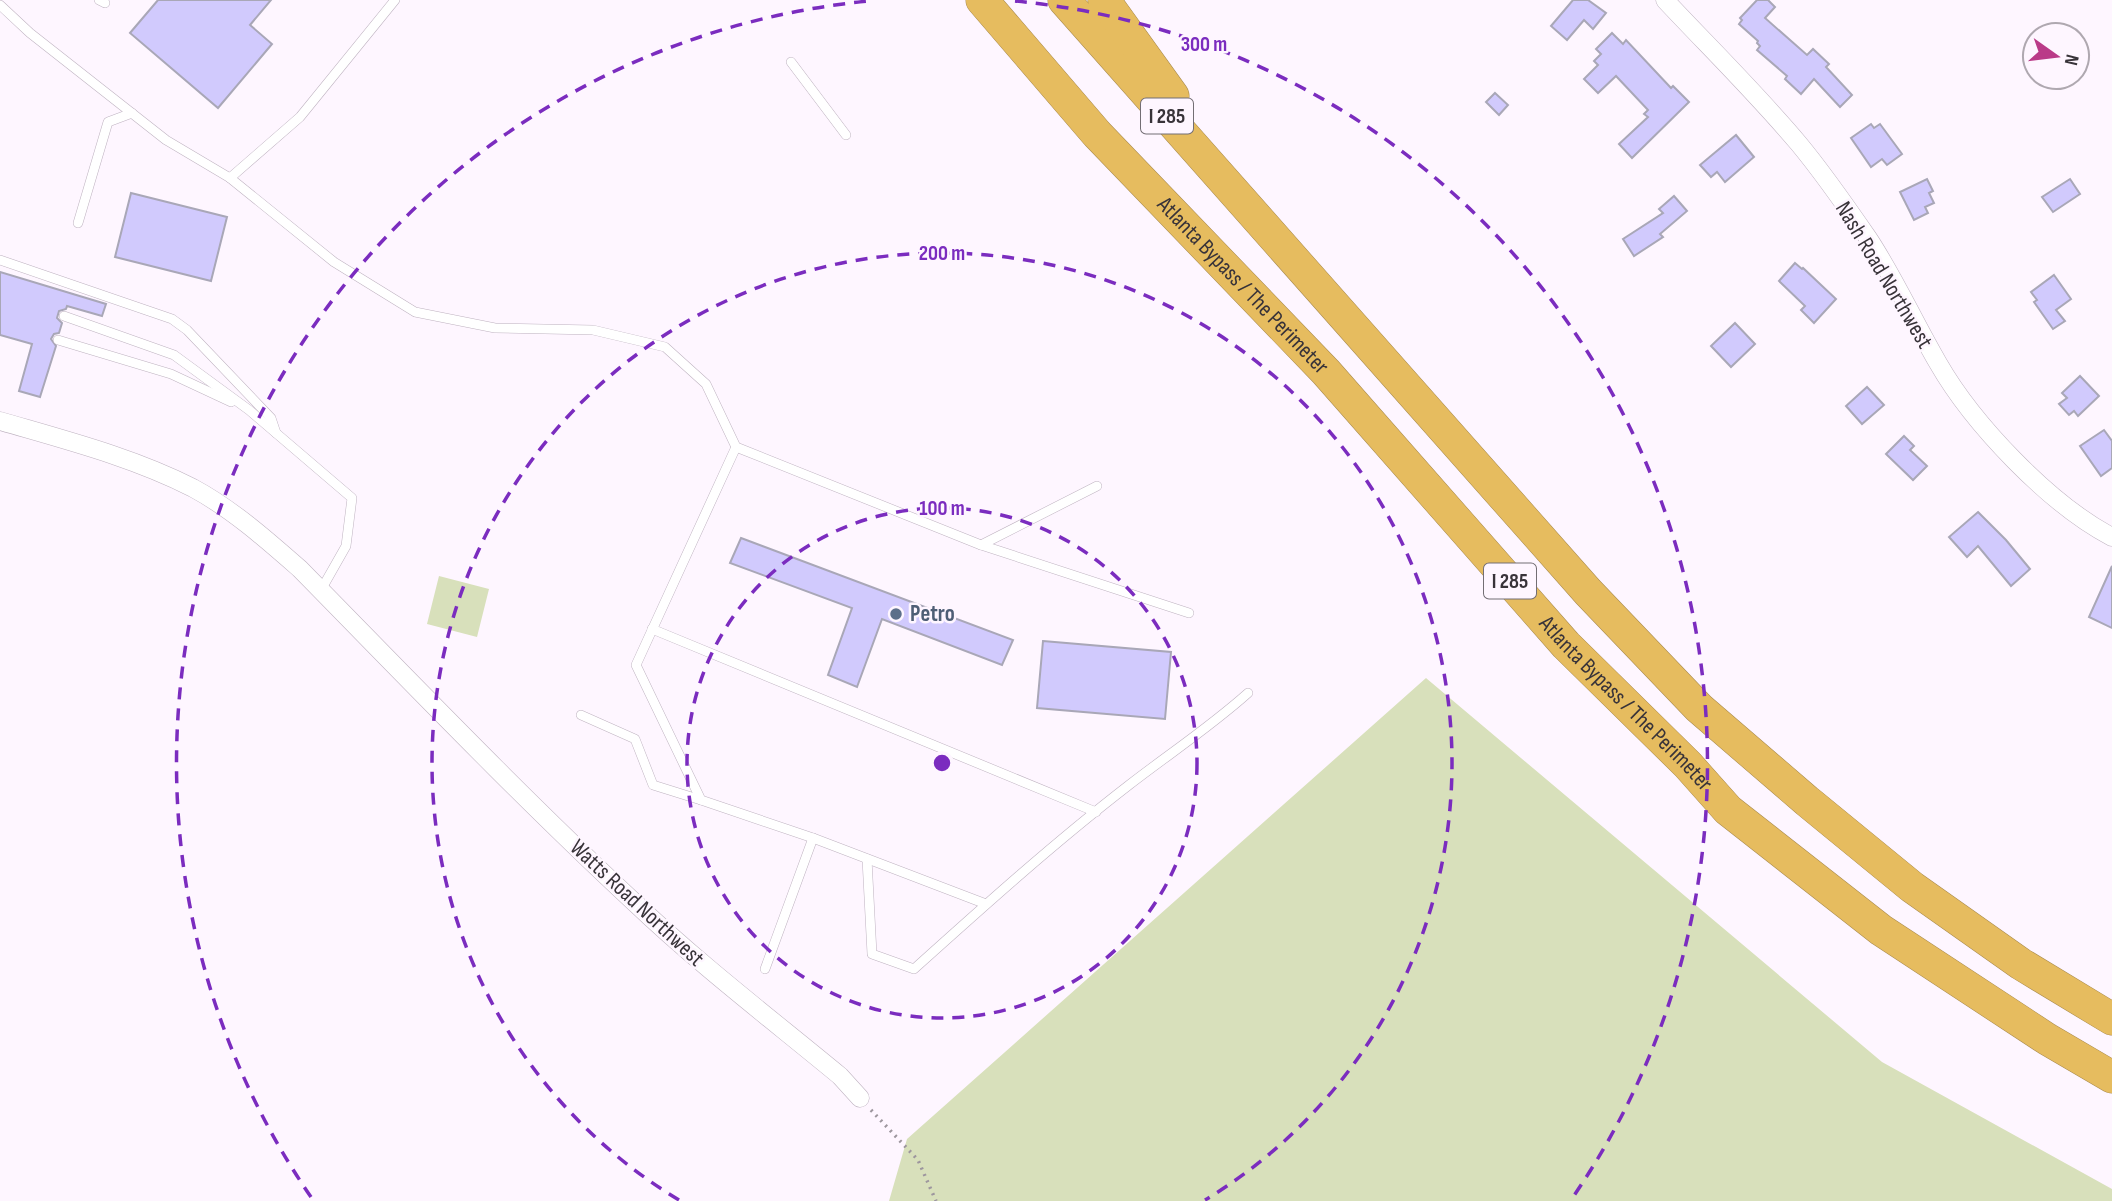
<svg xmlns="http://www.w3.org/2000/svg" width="2112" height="1201" viewBox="0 0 2112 1201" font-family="'Sofia Sans Condensed',sans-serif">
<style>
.green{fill:#d8e0bb}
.building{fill:#d1cafd;stroke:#a9a7b7;stroke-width:2}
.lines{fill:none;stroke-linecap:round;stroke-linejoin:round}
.lane-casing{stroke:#bfb3c1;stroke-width:10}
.street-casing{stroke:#bfb3c1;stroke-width:19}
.highway-casing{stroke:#a98c52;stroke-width:33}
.path{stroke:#9d969e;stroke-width:3.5;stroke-dasharray:2 5;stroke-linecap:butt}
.lane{stroke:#fff;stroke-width:9}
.street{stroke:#fff;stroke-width:18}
.highway{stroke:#e6bc5f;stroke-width:32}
.ring{fill:none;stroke:#7b2cbf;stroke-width:3.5;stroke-dasharray:12 9}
.service-dot{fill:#5c6f8a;stroke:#fef6ff;stroke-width:2.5}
.labels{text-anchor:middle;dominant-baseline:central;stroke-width:5;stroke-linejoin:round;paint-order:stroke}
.shield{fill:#fef6ff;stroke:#736e74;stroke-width:2}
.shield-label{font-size:21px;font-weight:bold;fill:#383339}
.street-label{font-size:23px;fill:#383339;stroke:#fef6ff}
.service-label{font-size:23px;font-weight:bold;fill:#4e5e75;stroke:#fef6ff;text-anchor:start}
.centre{fill:#7b2cbf;stroke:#fef6ff;stroke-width:3.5}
.ring-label{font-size:21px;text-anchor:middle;font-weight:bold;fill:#7b2cbf;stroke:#fef6ff;stroke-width:5;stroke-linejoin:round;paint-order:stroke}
</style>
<rect width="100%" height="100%" fill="#fef6ff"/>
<g class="green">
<path d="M 439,576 L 489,589 L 477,637 L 427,624 Z"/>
<path d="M 1426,678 L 1882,1062 L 2112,1189 L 2112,1201 L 889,1201 L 907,1139 Z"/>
</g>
<g class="building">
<path d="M 158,0 L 271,0 L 250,25 L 272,44 L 218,108 L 130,33 Z"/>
<path d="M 1573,0 L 1588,0 L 1606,13 L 1593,29 L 1584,20 L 1567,40 L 1551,26 Z"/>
<path d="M 1757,0 L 1768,0 L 1775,7 L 1765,18 L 1807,55 L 1813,49 L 1829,64 L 1826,67 L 1852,95 L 1840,107 L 1814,79 L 1801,94 L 1785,79 L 1787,76 L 1757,50 L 1760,46 L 1757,43 L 1758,41 L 1739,24 L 1742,20 L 1740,18 Z"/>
<path d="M 1612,33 L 1623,44 L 1626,40 L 1671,88 L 1673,86 L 1689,102 L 1632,158 L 1619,144 L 1648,117 L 1644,114 L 1648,110 L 1616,76 L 1598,93 L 1584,79 L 1598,65 L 1594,61 L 1601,54 L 1596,49 Z"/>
<path d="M 1495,93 L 1508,105 L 1499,115 L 1486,102 Z"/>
<path d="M 1871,124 L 1874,128 L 1880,124 L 1902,154 L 1887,165 L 1882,159 L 1871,167 L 1851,138 Z"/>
<path d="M 1736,135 L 1754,157 L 1725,182 L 1717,172 L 1711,177 L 1700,165 Z"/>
<path d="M 1927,179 L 1933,191 L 1929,193 L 1934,203 L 1925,207 L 1928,213 L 1914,220 L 1900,192 Z"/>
<path d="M 2070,179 L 2080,194 L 2053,212 L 2042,197 Z"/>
<path d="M 131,193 L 227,217 L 211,281 L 115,257 Z"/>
<path d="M 1674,196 L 1687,211 L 1660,234 L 1663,237 L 1634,256 L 1623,239 L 1663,213 L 1659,209 Z"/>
<path d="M 1795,263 L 1802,269 L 1803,268 L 1836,299 L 1814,323 L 1801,310 L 1805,306 L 1779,281 Z"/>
<path d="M 0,272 L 106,304 L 102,316 L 67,306 L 66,309 L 59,311 L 57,318 L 62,323 L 59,333 L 54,334 L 51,339 L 56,346 L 40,397 L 19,391 L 32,344 L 0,335 Z"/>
<path d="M 2054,275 L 2071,299 L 2056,310 L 2065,321 L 2053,329 L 2034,302 L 2037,300 L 2031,292 Z"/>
<path d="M 1735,323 L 1755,344 L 1731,367 L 1711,346 Z"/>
<path d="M 2080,376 L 2099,396 L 2078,416 L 2074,411 L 2069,415 L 2059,404 L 2067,398 L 2062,393 Z"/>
<path d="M 1867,387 L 1884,405 L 1862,424 L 1846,406 Z"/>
<path d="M 2104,430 L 2112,441 L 2112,468 L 2101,476 L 2080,446 Z"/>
<path d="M 1904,436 L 1914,446 L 1910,450 L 1927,466 L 1913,480 L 1886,454 Z"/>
<path d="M 1978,512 L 2006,540 L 2030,569 L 2011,586 L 1978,546 L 1967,557 L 1949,537 Z"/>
<path d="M 741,538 L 1013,640 L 1002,665 L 882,619 L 857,687 L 828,675 L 852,608 L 730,563 Z"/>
<path d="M 2112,566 L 2112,628 L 2089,617 Z"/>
<path d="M 1043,641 L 1171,652 L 1165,719 L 1037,708 Z"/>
</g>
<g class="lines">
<defs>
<g id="lane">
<path d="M 99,0 L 105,3"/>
<path d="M 0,5 L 30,33 L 166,140 L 230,178 L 334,262 L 415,312 L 495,328 L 593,330 L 665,347 L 706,384 L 736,447 L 981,545 L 1189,613"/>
<path d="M 791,62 L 846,135"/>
<path d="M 230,178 L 300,117 L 395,0"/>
<path d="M 78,223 L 108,122 L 132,113"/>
<path d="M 0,260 L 172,319 L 187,330 L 271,418 L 276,433"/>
<path d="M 64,316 L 174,355 L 249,410 L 352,498 L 346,546 L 321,590"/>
<path d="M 58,340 L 171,374 L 231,402"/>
<path d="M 736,447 L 636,665 L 701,800 L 813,838 L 986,904"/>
<path d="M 981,545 L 1097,486"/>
<path d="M 652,629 L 1096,812"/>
<path d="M 581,715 L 635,739 L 653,785 L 701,800"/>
<path d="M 867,859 L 872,954 L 914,969 C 984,906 1054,843 1129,785 C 1169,754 1210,727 1248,693"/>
<path d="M 765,969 L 813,838"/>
</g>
<g id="street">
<path d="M 1665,0 C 1710,48 1757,94 1799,144 C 1823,173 1846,206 1868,238 C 1894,277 1914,322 1938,363 C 1973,424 2049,504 2112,537"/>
<path d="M 0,421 C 65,440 132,457 193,488 C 232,509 267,540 300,569 C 410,681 519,795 634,902 C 699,964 771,1019 840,1076 L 860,1098"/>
</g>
<g id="highway">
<path id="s1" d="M 982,0 L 1097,134 L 1326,372 L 1566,645 L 1688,765 L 1728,810 L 1881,930 L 2047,1039 L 2112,1077"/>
<path d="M 1064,0 L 1588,592 L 1699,708 L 1807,801 L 1912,887 L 2021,964 L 2112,1019"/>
<path d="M 1104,0 L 1173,96"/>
</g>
</defs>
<use href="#lane" class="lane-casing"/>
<use href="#street" class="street-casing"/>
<use href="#highway" class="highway-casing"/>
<path class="path" d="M 871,1110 L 918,1160 L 936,1201"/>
<use href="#lane" class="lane"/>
<use href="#street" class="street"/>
<use href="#highway" class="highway"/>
</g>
<g class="ring">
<circle cx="942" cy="763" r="255"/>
<path d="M679 1200A510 510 0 1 1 1205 1200"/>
<path d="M311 1197A766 766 0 0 1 869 1M1015 1A766 766 0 0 1 1573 1197"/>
</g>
<circle class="service-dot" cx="896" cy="614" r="7"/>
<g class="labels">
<g class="shield">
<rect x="1141" y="98.5" width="52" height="35" rx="5"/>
<rect x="1484" y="563.5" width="52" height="35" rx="5"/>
</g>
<g class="shield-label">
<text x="1167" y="116">I 285</text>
<text x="1510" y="581">I 285</text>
</g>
<g class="street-label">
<text transform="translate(1884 275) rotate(59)">Nash Road Northwest</text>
<text stroke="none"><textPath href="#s1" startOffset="387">Atlanta Bypass / The Perimeter</textPath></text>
<text stroke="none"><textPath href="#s1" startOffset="954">Atlanta Bypass / The Perimeter</textPath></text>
<text transform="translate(637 903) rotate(43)">Watts Road Northwest</text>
</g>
<g class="service-label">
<text x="910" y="614">Petro</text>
</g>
</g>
<circle cx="942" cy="763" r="10" class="centre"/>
<g class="ring-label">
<text x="1204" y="51">300 m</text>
<text x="942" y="260">200 m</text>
<text x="942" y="515">100 m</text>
</g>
<g transform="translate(2056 56) rotate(104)"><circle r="33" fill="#fef6ff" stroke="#afa8b0" stroke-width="2"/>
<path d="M0-5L12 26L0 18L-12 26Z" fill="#ba3b88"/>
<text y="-10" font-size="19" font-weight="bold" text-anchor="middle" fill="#383339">N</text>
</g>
</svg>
